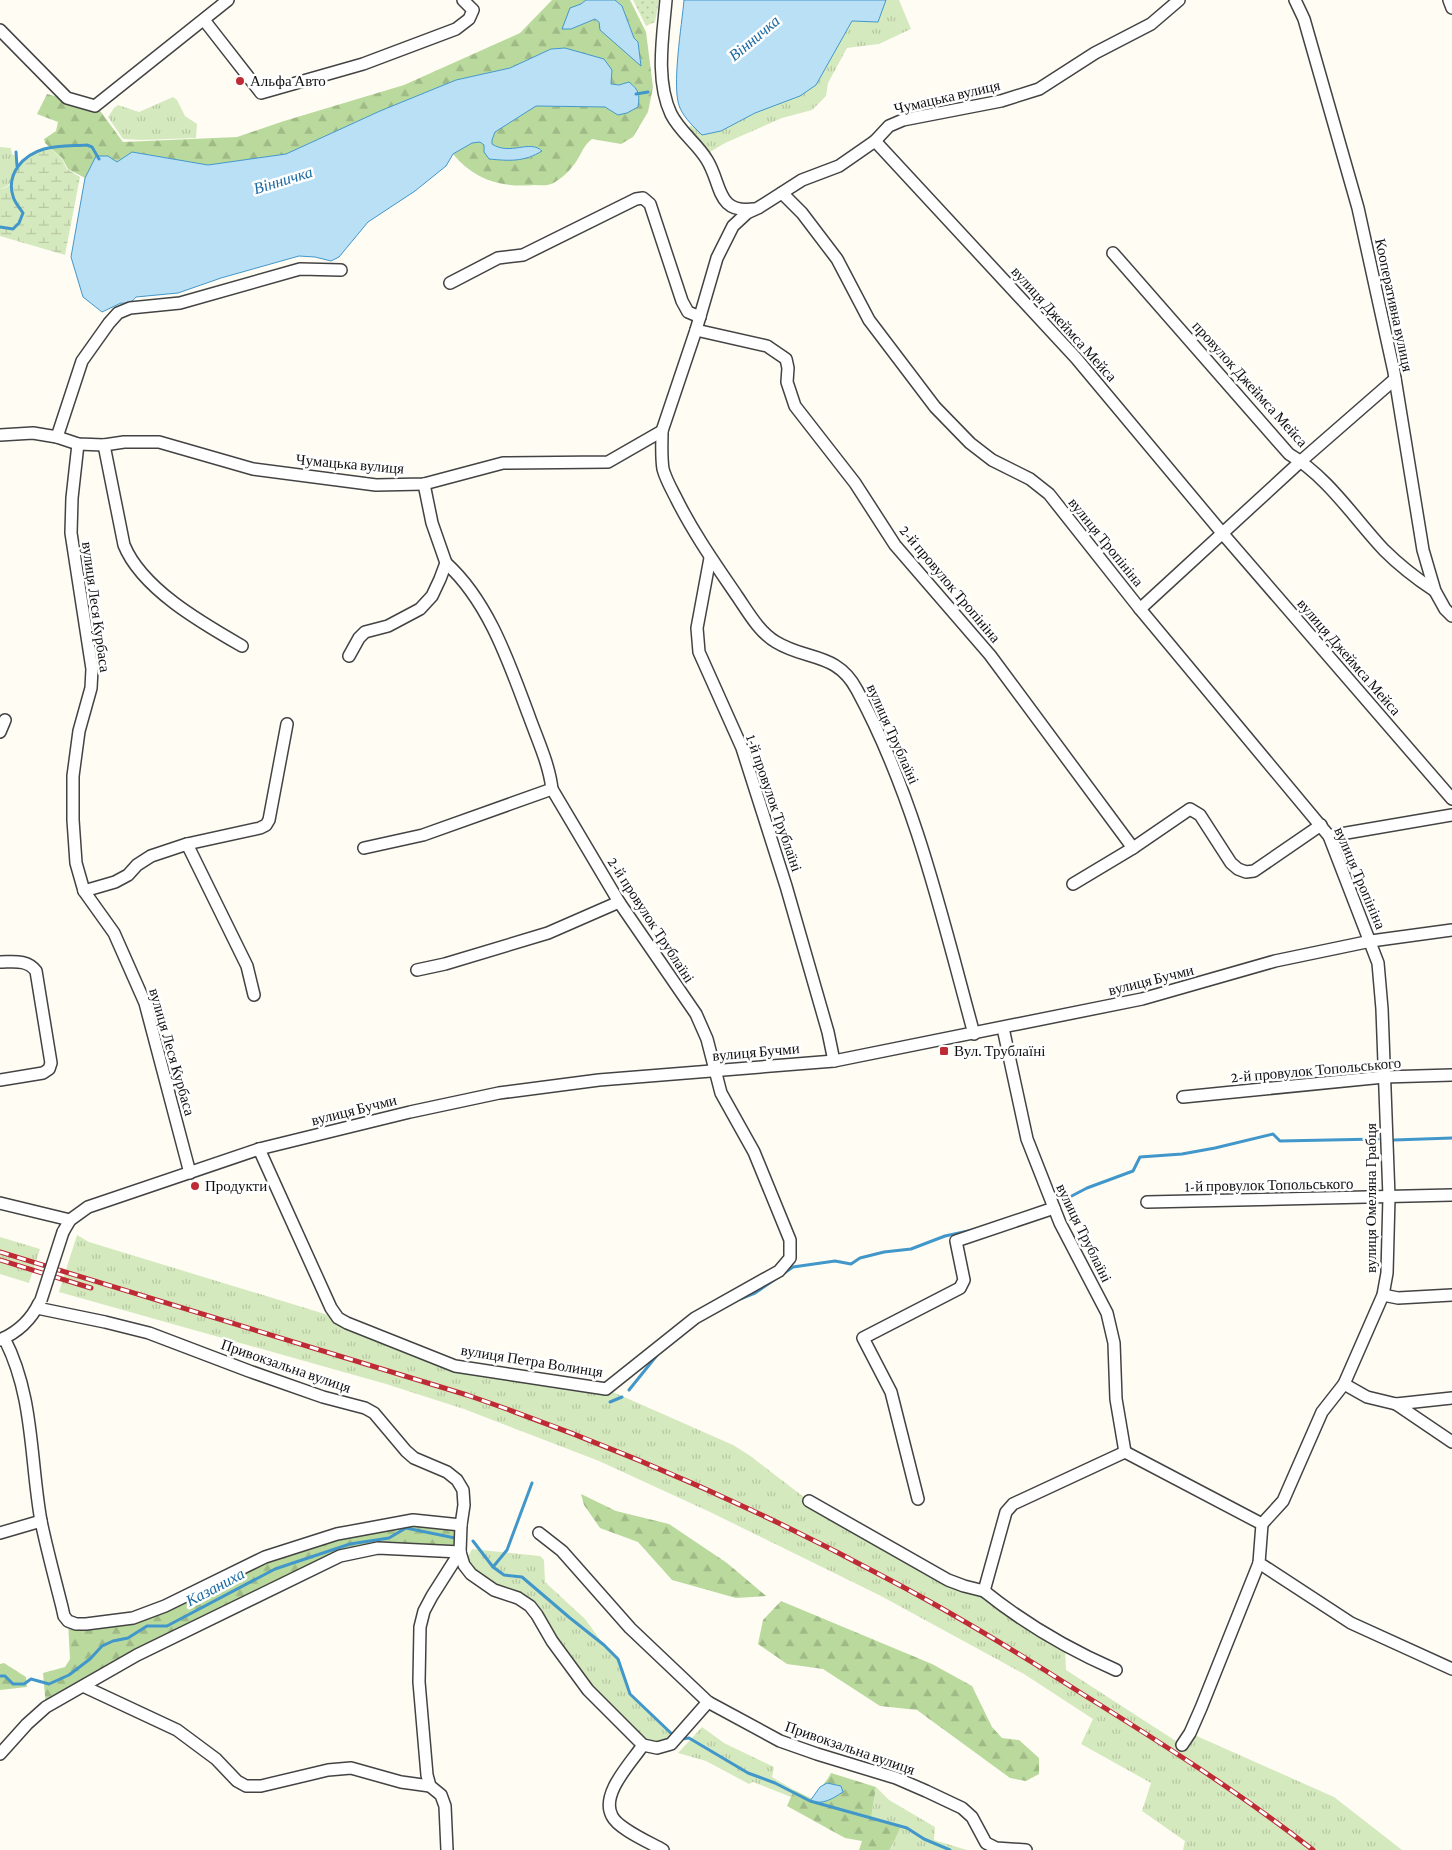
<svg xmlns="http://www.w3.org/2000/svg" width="1452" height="1850" viewBox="0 0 1452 1850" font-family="'Crimson Pro',serif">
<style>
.grass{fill:url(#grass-tufts)}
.forest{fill:url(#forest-firs)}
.wetland{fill:url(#wetland-marsh)}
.park{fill:url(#park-dots)}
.water{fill:#bae0f5;stroke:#4297ca}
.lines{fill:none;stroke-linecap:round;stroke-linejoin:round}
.stream{stroke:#4297ca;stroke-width:3}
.minor-casing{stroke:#434343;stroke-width:14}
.minor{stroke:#fff;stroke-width:11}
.rail-casing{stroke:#be2b35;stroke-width:5}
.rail{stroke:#fff;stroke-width:3;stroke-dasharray:9;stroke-linecap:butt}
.minor-bridge-casing{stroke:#434343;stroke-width:14;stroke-linecap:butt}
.minor-bridge{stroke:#fff;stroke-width:11}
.poi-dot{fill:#be2b35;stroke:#fff;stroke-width:2}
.labels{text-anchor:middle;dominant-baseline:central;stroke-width:5;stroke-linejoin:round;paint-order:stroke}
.poi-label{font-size:15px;fill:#101010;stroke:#fff;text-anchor:start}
.street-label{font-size:15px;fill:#101010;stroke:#fff}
.water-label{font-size:16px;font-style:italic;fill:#1b6aa1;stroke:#fff}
</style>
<defs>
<pattern id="grass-tufts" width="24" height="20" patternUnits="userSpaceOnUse" patternTransform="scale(1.25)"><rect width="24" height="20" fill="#d5e9be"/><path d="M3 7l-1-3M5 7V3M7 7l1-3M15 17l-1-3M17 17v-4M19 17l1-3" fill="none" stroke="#b6c7a2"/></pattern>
<pattern id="forest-firs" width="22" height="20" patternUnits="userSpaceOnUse" patternTransform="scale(1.25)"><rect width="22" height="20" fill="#bada9d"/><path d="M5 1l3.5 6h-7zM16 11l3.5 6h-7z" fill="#9fba86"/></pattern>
<pattern id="wetland-marsh" width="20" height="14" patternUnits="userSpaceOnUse" patternTransform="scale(1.25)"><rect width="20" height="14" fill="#d5e9be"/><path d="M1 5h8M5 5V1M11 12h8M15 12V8" fill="none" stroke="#b6c7a2"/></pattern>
<pattern id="park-dots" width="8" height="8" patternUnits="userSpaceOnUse" patternTransform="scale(1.25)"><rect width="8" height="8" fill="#d5e9be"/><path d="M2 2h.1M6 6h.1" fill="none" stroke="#b6c7a2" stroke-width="1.8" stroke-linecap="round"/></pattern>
</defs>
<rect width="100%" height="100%" fill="#fffcf4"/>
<g class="grass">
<path d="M 886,0 L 899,0 L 911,29 L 879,44 L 847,48 L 828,83 L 826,96 L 812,110 L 782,118 L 725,143 L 710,152 L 707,160 L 684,132 L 691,125 L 703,135 L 721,131 L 755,113 L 816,85 L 852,21 L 878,22 Z"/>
<path d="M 173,97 L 177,100 L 185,116 L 197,124 L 196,138 L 142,140 L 123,139 L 108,117 L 114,108 L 118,105 L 139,112 Z"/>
<path d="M 0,147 L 11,148 L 12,154 L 17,157 C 15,171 15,186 0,189 Z"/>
<path d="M 77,1235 L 89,1242 L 338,1318 L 455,1366 L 606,1389 L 733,1445 L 749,1455 L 809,1501 L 948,1580 L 984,1591 L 1065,1646 L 1066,1670 L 1182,1745 L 1190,1733 L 1334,1797 L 1402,1850 L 1183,1850 L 1185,1841 L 1142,1811 L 1151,1783 L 1081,1744 L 1093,1719 L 1024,1674 L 881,1596 L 710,1512 L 599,1461 L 464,1409 L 386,1384 L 59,1292 Z"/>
<path d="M 0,1237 L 40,1249 L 29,1283 L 0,1274 Z"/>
<path d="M 472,1549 L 540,1556 L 544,1560 L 545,1582 L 585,1619 L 604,1645 L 618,1659 L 630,1694 L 674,1736 L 669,1742 L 643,1745 L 588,1690 L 537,1615 L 464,1565 Z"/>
<path d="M 702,1727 L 724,1743 L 774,1767 L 772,1777 L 794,1790 L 791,1797 L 753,1782 L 749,1784 L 706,1761 L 678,1753 Z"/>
<path d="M 876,1787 L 889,1800 L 935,1827 L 934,1840 L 967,1850 L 890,1850 L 893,1845 L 871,1818 Z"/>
</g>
<g class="forest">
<path d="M 552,0 L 586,0 L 581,4 L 571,29 L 595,19 L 641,65 L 638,42 L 634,38 L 622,6 L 615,0 L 630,0 L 646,32 L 653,87 L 648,112 L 633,137 L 621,144 L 592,139 C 582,146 580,159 572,167 C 568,173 557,182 551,184 C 547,186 540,185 535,185 C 502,188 474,180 453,154 L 472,143 L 480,141 L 484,145 L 484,152 L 529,158 L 542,150 L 531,146 L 504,150 L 492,144 L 492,140 L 495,132 L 536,106 L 605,107 L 618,115 L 629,82 L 619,85 L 611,84 L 612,70 L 584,54 L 565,48 L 551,49 L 510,68 L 456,80 L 380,111 L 286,154 L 208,165 L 132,152 L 117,162 L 97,156 L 85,178 L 68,169 L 62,158 L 45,143 L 44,139 L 56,131 L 58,122 L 37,114 L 47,94 L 98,108 L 123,142 L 237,137 L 284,121 L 404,85 L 520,33 Z"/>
<path d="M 581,1494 L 616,1511 L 669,1524 L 727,1563 L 766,1596 L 736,1598 L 672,1580 L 638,1542 L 600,1528 L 584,1505 Z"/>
<path d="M 413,1520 L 461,1525 L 460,1552 L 378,1548 L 340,1556 L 46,1707 L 43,1673 L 65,1667 L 70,1659 L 68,1621 L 133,1618 L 265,1557 Z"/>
<path d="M 781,1601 L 932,1664 L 972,1686 L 992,1727 L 1002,1738 L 1019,1740 L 1039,1758 L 1039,1774 L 1026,1781 L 1010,1778 L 917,1710 L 880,1706 L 823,1669 L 787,1664 L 758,1644 L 763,1620 Z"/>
<path d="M 4,1663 L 26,1677 L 27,1687 L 0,1690 L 0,1664 Z"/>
<path d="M 831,1773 L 876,1787 L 871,1818 L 901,1826 L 890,1850 L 859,1850 L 862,1841 L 845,1838 L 787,1806 L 794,1790 L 812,1799 C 818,1789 826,1783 831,1773 Z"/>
</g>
<path class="wetland" d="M 51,148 L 62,159 L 67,169 L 80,177 L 65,255 L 0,236 L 0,189 C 16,186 10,180 16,169 C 22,158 39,150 51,148 Z"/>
<path class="park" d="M 633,0 L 659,0 L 655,22 L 646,26 Z"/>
<g class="water">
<path d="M 586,0 L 615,0 L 622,6 L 634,38 L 638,42 L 641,66 L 600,30 L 599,22 L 595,19 L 571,29 L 562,29 L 570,8 L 581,4 Z"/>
<path d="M 684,0 L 886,0 L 878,22 L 852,21 L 816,85 L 800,96 L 755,113 L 721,131 L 702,135 C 694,127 685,119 680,108 C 671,89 682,24 684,0 Z"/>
<path d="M 565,48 L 604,59 L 612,70 L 611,84 L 619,85 L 629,82 C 639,90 640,94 638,107 L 627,113 L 618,115 L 605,107 L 536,106 L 495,132 L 492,140 L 492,144 C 510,156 530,139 542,151 C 524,162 510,161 489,159 L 484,152 L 484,145 L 480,142 L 472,143 L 453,154 L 446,166 L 415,191 L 368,222 L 339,257 L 331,261 L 315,257 L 299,256 L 221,278 L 178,293 L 136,297 C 132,302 128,304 121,303 L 102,312 L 83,297 L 71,257 L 85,178 L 96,156 L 108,156 L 117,162 L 132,152 L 208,165 L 286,154 L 380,111 L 456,80 L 510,68 L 551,49 Z"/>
<path d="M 827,1783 L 841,1786 L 843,1792 C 832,1799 823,1805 810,1801 L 820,1787 Z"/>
</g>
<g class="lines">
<g class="stream">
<path d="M 636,94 L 648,92"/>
<path d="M 16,152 L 17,166"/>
<path d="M 0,227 L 13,229 L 19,223 L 23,213 C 20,208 14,202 13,196 C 6,174 23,155 44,149 C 58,145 73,146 87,145 L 92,147 L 99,159"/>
<path d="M 1394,1140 L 1452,1138"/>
<path d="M 1064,1200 L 1087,1188 L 1133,1171 L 1140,1157 L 1182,1154 L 1215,1148 L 1273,1134 L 1280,1141 L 1378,1139"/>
<path d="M 740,1299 L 755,1293 L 793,1267 L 835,1261 L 851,1264 L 860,1258 L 884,1252 L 911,1249 L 945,1236 L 973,1230"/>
<path d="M 629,1390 L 658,1354"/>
<path d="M 610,1402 L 622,1397"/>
<path d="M 473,1541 L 493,1567 L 504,1575 L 522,1577 L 570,1618 L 604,1645 L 618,1659 L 630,1694 L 674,1736"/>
<path d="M 493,1567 L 507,1550 L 532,1483"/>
<path d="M 0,1676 L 5,1676 L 13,1684 L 24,1684 L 31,1679 L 49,1684 L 69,1675 L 90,1659 L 102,1646 L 113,1641 L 128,1638 L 147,1626 L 167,1626 L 275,1569 L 350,1544 L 389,1538 L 406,1528 L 455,1538"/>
<path d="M 681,1739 L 689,1738 L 748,1773 L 775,1783 L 810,1801 L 907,1828 L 924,1839 L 950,1850"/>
</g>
<defs>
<g id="minor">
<path d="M 666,0 C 663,36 655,80 671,114 C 680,132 697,143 707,160 C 722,184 716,214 754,209"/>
<path d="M 1295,0 L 1304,19 L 1358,208 L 1394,372 L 1423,550 L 1435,591 L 1445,609 L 1452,616"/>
<path d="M 1449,0 L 1452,8"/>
<path d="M 204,20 L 261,93 L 363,64 L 456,29 L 469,19 L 473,10 L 463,0"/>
<path d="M 0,30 L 67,98 L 95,106 L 228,0"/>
<path d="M 875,141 L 1076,358 L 1223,534 L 1452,799"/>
<path d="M 782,193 L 802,213 L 837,259 L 869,320 L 935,407 L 970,443 L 992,460 L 1030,479 L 1049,494 L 1140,609 L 1329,836 L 1378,963 L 1382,1009 L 1389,1197 L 1387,1273 L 1383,1295 L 1344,1384 L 1367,1397 L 1396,1404 L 1452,1442"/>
<path d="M 1113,253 L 1289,454 C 1328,477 1354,518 1384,550 C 1400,566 1417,579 1435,591"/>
<path d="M 450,283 L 498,258 L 523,255 L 636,199 L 643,198 L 650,204 L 682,301 L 688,312 L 700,317"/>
<path d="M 696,330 L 767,346 L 786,359 L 788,368 L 787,382 L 795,406 L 855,483 L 895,545 L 990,655 L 1133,848"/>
<path d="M 662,431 C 662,444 661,456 663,469 C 666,480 672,490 677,500 C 694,534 716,565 737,596 C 748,612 759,632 776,642 C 807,661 837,652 857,690 C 915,797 942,917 974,1034"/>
<path d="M 0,435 L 33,433 L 57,437 L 78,444 L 104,445 L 124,442 L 159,442 L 253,469 L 376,485 L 424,484 L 503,463 L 608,462 L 662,431 L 696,330 L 717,258 L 733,226 L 747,213 L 758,208 L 802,180 L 839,166 L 875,141 L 889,126 L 903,120 L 1001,101 L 1039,89 L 1095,53 L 1151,24 L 1179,0"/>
<path d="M 57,437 L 82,361 L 109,323 L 118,313 L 130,308 L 180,303 L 300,269 L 341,270"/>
<path d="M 78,444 L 72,498 L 71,533 L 92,669 L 91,688 L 79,731 L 73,776 L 73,820 L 76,863 L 84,891 L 114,933 L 145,1003 L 190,1173"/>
<path d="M 104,445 L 124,545 C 142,589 202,623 242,646"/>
<path d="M 710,558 L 697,628 L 699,652 L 742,748 L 786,886 L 828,1032 L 834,1061"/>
<path d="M 1140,609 L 1301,461 L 1395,379"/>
<path d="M 349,656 L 359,638 L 365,632 L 388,626 L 420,609 L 432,596 L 440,579 L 446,563 L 432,523 L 424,484"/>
<path d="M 0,732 L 5,720"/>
<path d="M 1329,836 L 1452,815"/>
<path d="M 187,844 L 247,966 L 254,995"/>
<path d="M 364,848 L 423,835 L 552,789"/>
<path d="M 1073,884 L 1133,848 L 1190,809 L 1200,815 L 1231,863 L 1238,869 L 1246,872 L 1254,871 L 1321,825"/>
<path d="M 84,891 L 115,882 L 128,875 L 137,865 L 151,856 L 187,844 L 260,828 L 266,825 L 269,820 L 287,724"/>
<path d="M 0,962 C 13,962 27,959 36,971 L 51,1063 L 49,1069 L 43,1073 L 0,1080"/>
<path d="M 417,970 L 445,964 L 548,933 L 619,902"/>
<path d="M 1003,1028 L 1027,1139 L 1060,1223 L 1107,1313 L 1114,1343 L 1116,1399 L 1125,1452"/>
<path d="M 1183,1097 L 1384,1077 L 1452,1075"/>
<path d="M 259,1149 L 331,1308 L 338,1318 L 347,1323 L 455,1366 L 606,1389 L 695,1318 L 779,1271 L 790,1258 L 790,1240 L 754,1152 L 721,1093 L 707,1039 L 696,1014 L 619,902 L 552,789 C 549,764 538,741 529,716 C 509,663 489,602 446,563"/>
<path d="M 1147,1202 L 1452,1195"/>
<path d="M 0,1203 L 70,1220"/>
<path d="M 63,1232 L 70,1220 L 88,1207 L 259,1149 L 410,1112 L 499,1093 L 599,1080 L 834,1061 L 1142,999 L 1275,961 L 1371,941 L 1452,930"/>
<path d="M 1383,1295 L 1398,1298 L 1452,1295"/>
<path d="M 37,1308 L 105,1322 L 149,1333 L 249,1371 L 323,1397 L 365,1408 L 374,1413 L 406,1451 L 414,1458 L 447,1472 L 457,1480 L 463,1490 L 464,1505 L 461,1525 L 460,1552 L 464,1565 L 471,1574 L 494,1590 L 518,1598 L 530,1606 L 537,1615 L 552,1641 L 588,1690 L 643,1745 L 657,1748 L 671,1744 L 708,1702"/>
<path d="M 4,1338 C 34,1395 30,1460 41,1521 C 47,1550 55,1579 62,1607 L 64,1616 L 68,1621 L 76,1624 L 86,1624 L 133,1618 L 165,1606 L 265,1557 L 337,1534 L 413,1520 L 461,1525"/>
<path d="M 0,1340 C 18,1332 31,1320 39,1303"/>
<path d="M 1396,1404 L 1452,1398"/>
<path d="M 918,1499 L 891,1392 L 863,1338 L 960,1288 L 964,1280 L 956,1241 L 1054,1208"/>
<path d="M 809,1501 L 948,1580 L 964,1586 L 984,1591 L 1006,1512 L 1013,1504 L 1125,1452 L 1262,1524 L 1259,1563 L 1351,1623 L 1452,1669"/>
<path d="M 1262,1524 L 1283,1501 L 1322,1412 L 1344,1384"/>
<path d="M 0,1533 L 41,1521"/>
<path d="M 539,1533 L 562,1551 L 630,1628 L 708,1702 L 780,1741 L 817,1754 L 896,1778 L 926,1791 L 962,1808 L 972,1817 L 986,1843 L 996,1848 L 1026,1850"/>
<path d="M 984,1591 C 1025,1624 1068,1649 1116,1670"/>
<path d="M 85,1687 L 177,1730 L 216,1759 L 237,1781 L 246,1786 L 261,1786 L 328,1770 L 351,1768 L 401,1782 L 430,1786"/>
<path d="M 643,1745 C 631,1763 600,1794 612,1816 C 618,1829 651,1843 663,1850"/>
<path d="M 1182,1745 L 1190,1733 L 1201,1708 L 1259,1563"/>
<path d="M 0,1754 L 27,1724 L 46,1707 L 137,1655 L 340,1556 L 378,1548 L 460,1552"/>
<path d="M 447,1850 L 445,1806 L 441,1795 L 430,1786 L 427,1775 L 419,1682 L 420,1627 L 424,1611 L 432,1596 L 460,1552"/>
</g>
</defs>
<use href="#minor" class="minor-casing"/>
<use href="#minor" class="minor"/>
<defs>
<g id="rail">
<path d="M 0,1252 L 467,1395 C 612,1445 753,1506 888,1579 C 955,1614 1020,1654 1084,1695 C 1163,1744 1240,1793 1313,1850"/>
<path d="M 0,1260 L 91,1288"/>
</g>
</defs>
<use href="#rail" class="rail-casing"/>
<use href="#rail" class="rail"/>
<defs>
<path id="minor-bridge" d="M 41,1300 L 63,1232"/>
</defs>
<use href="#minor-bridge" class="minor-bridge-casing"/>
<use href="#minor-bridge" class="minor-bridge"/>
</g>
<g class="poi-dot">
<circle cx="240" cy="81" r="5"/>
<rect x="939" y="1046" width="10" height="10" rx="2.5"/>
<circle cx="195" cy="1186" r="5"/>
</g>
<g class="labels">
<g class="poi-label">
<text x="250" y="81">Альфа Авто</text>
<text x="954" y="1051">Вул. Трублаїні</text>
<text x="205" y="1186">Продукти</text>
</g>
<g class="street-label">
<text transform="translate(947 97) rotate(-13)">Чумацька вулиця</text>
<text transform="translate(1394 305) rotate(78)">Кооперативна вулиця</text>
<text transform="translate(1064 324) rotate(48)">вулиця Джеймса Мейса</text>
<text transform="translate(1250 384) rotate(48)">провулок Джеймса Мейса</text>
<text transform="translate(350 464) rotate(5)">Чумацька вулиця</text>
<text transform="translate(1106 542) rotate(51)">вулиця Тропініна</text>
<text transform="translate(950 584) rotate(50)">2-й провулок Тропініна</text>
<text transform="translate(96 607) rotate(82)">вулиця Леся Курбаса</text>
<text transform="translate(1349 657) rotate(49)">вулиця Джеймса Мейса</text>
<text transform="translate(893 734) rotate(66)">вулиця Трублаїні</text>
<text transform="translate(774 803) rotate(71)">1-й провулок Трублаїні</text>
<text transform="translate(1360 878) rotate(67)">вулиця Тропініна</text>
<text transform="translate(651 920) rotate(57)">2-й провулок Трублаїні</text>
<text transform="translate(1151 980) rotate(-14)">вулиця Бучми</text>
<text transform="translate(172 1052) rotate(74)">вулиця Леся Курбаса</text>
<text transform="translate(756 1052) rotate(-5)">вулиця Бучми</text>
<text transform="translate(1316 1070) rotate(-5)">2-й провулок Топольського</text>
<text transform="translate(354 1110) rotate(-14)">вулиця Бучми</text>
<text transform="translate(1269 1185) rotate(-1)">1-й провулок Топольського</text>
<text transform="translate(1371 1198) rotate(-90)">вулиця Омеляна Грабця</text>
<text transform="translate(1084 1233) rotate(64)">вулиця Трублаїні</text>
<text transform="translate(532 1361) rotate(9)">вулиця Петра Волинця</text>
<text transform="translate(286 1366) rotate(19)">Привокзальна вулиця</text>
<text transform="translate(850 1748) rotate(19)">Привокзальна вулиця</text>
</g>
<g class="water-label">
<text transform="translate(754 38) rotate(-40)">Вінничка</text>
<text transform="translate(283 180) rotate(-17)">Вінничка</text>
<text transform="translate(215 1587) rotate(-28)">Казаниха</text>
</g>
</g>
</svg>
